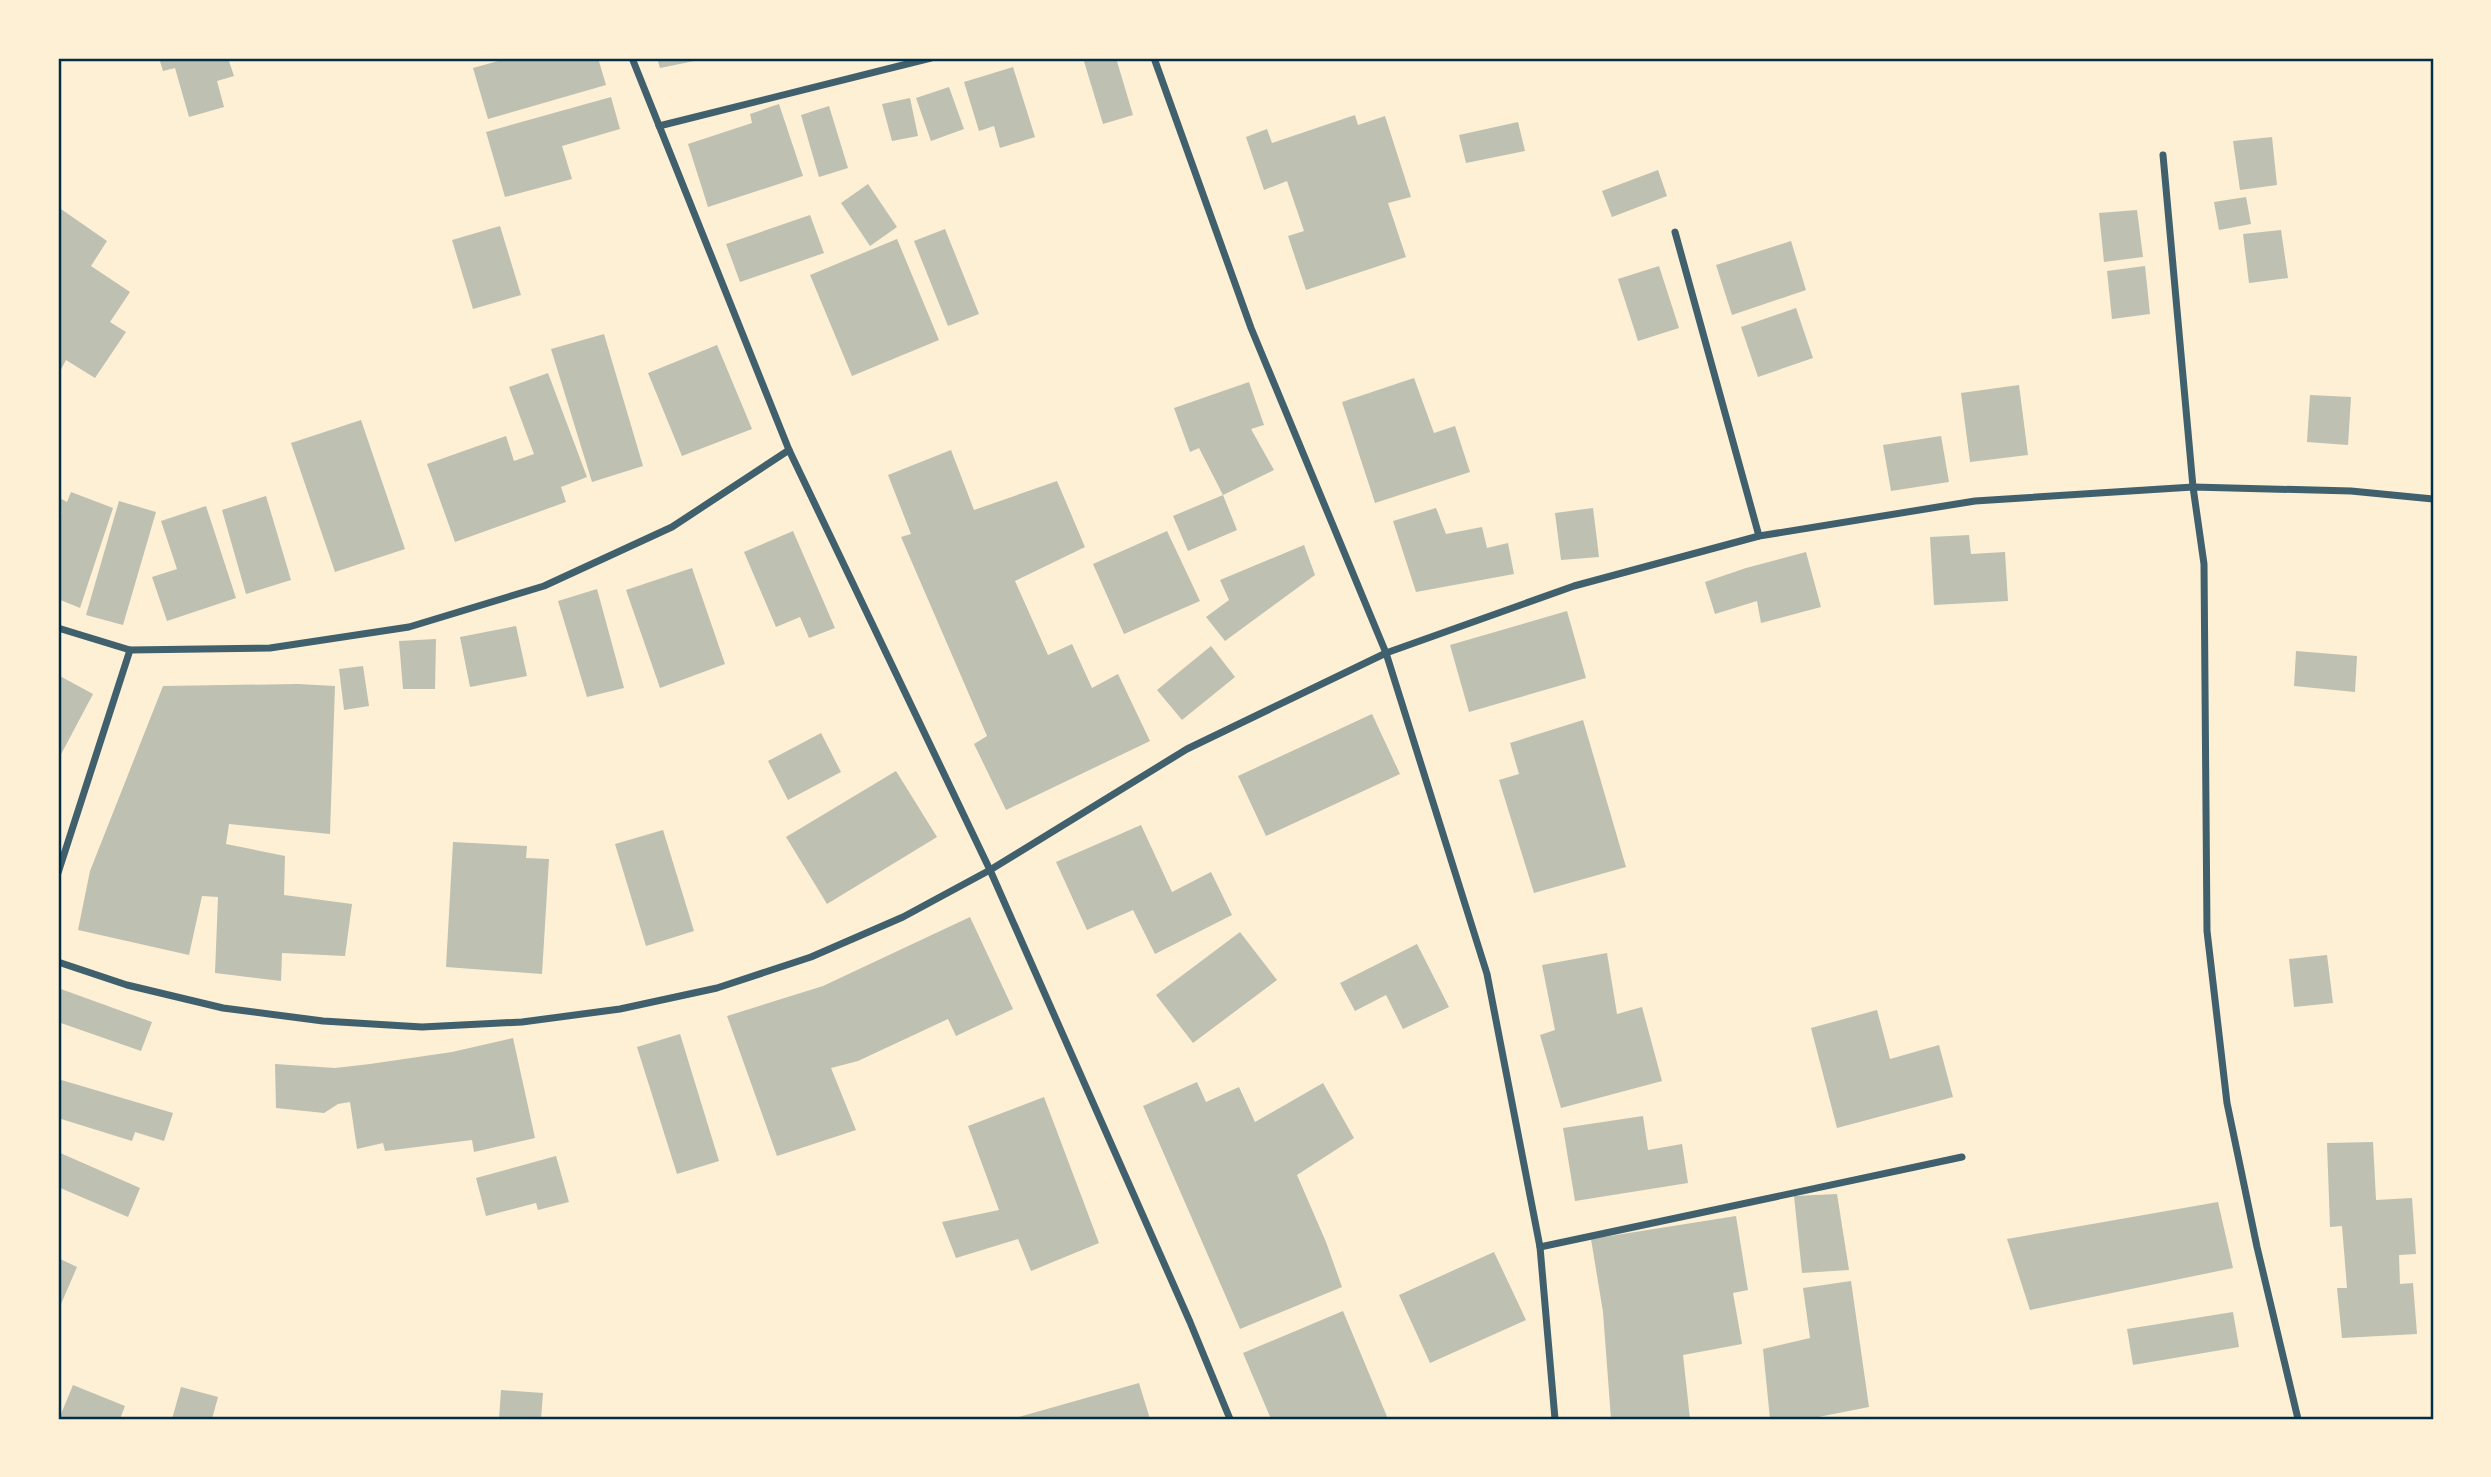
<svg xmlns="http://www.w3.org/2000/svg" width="2491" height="1477" viewBox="0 0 2491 1477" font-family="Helvetica,sans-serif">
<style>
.building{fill:#bec0b2}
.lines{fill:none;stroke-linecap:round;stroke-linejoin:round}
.minor{stroke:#3f606c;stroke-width:7}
.neatline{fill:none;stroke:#003049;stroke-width:2.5}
</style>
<rect width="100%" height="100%" fill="#fdf0d5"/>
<g class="building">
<path d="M 159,58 L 228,58 L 234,76 L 217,81 L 224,107 L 189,117 L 175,68 L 163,71 Z"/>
<path d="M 509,58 L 598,58 L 606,85 L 488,119 L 473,68 Z"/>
<path d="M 657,58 L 704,58 L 704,59 L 660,68 Z"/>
<path d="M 1083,58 L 1116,58 L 1133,115 L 1103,124 Z"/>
<path d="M 1013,67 L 1035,137 L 1000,148 L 994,126 L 979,131 L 964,82 Z"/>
<path d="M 949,87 L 964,129 L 931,141 L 916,98 Z"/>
<path d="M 611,97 L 620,129 L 562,146 L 572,179 L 505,197 L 486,132 Z"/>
<path d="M 910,98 L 918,136 L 892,141 L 882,104 Z"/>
<path d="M 779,104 L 803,176 L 708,207 L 688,144 L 752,123 L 750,114 Z"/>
<path d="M 829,106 L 848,168 L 819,177 L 801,115 Z"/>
<path d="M 1355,115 L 1358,125 L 1385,116 L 1411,197 L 1388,203 L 1406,257 L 1306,290 L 1288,236 L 1304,231 L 1287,181 L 1264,190 L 1246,137 L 1267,129 L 1272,143 Z"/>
<path d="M 1518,122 L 1525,151 L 1466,163 L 1459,135 Z"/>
<path d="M 2272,137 L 2277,185 L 2240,190 L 2233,141 Z"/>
<path d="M 1658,170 L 1667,196 L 1612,217 L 1602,191 Z"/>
<path d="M 868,184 L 897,227 L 870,246 L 841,203 Z"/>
<path d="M 2246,197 L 2251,224 L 2219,230 L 2214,202 Z"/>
<path d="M 58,207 L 107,241 L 91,266 L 130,292 L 110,322 L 126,332 L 95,378 L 66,360 L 58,375 Z"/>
<path d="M 2137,210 L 2143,257 L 2104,262 L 2099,213 Z"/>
<path d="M 810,215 L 824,253 L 740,282 L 726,244 Z"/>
<path d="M 500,226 L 521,295 L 473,309 L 452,240 Z"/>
<path d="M 945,229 L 979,314 L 948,326 L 914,241 Z"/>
<path d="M 2281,230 L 2288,278 L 2249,283 L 2243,234 Z"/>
<path d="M 897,239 L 939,340 L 852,376 L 810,275 Z"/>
<path d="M 1791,241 L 1806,290 L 1732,315 L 1716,265 Z"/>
<path d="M 1659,266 L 1679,328 L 1638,341 L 1618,279 Z"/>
<path d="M 2145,266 L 2150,314 L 2112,319 L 2107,271 Z"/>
<path d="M 1796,308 L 1813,358 L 1758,377 L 1741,327 Z"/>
<path d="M 604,334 L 643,466 L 592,482 L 551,349 Z"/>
<path d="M 717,345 L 752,429 L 682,456 L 648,373 Z"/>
<path d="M 548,373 L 587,477 L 561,487 L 566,502 L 455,542 L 427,464 L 506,436 L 514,461 L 534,454 L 509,387 Z"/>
<path d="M 1414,378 L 1434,433 L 1455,426 L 1470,472 L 1375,503 L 1342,402 Z"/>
<path d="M 1249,382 L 1264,425 L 1251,429 L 1274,470 L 1223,495 L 1199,448 L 1190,452 L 1174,408 Z"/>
<path d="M 2019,385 L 2028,455 L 1970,462 L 1961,393 Z"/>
<path d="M 2310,395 L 2351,397 L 2348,445 L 2307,442 Z"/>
<path d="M 361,420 L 405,549 L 335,572 L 291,443 Z"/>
<path d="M 1941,436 L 1949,482 L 1891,491 L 1883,445 Z"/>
<path d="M 951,450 L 974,510 L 1057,481 L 1085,547 L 1015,581 L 1048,655 L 1072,644 L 1092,688 L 1118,674 L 1150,741 L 1006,810 L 974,744 L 987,736 L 901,537 L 911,534 L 888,475 Z"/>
<path d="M 71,492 L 113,508 L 80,608 L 58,599 L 58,521 L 63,510 L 58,519 L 58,497 L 67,502 Z"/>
<path d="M 1223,495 L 1237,530 L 1188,551 L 1173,516 Z"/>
<path d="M 266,496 L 291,580 L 246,594 L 222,510 Z"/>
<path d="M 119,501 L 156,512 L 123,625 L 86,615 Z"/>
<path d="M 206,506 L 236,598 L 167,621 L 152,577 L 177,569 L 161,521 Z"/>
<path d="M 1436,508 L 1446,534 L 1482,527 L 1487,548 L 1508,543 L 1514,574 L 1416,592 L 1393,521 Z"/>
<path d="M 1593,508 L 1599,557 L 1561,560 L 1555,513 Z"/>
<path d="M 793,531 L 835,628 L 809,638 L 800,617 L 776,627 L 744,552 Z"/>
<path d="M 1167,531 L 1200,601 L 1124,634 L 1093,564 Z"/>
<path d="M 1969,535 L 1971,554 L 2005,552 L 2008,601 L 1934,605 L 1930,537 Z"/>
<path d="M 1304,545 L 1315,575 L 1225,641 L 1206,617 L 1229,600 L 1220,580 Z"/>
<path d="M 1806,552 L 1821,607 L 1761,623 L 1757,601 L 1715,614 L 1705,582 L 1746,568 Z"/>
<path d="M 692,568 L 725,664 L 660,688 L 626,590 Z"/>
<path d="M 597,589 L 624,688 L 587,697 L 558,601 Z"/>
<path d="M 1567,611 L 1586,678 L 1469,712 L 1450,645 Z"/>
<path d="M 516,626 L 527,676 L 470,687 L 460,637 Z"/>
<path d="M 436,639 L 435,689 L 403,689 L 399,641 Z"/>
<path d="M 1211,646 L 1235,677 L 1182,720 L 1157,690 Z"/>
<path d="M 2296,651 L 2357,656 L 2355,692 L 2294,686 Z"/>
<path d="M 363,666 L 369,706 L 344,710 L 339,669 Z"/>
<path d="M 58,675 L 93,694 L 58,760 Z"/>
<path d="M 298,684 L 335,686 L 330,834 L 229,824 L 226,844 L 285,856 L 284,895 L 352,904 L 345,956 L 282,953 L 281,981 L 215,973 L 218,897 L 202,896 L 189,955 L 78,930 L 90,871 L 163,686 Z"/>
<path d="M 1372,714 L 1400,774 L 1266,836 L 1238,776 Z"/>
<path d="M 1583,720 L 1626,867 L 1534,893 L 1499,780 L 1519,774 L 1510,743 Z"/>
<path d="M 821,733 L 841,772 L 788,800 L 768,761 Z"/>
<path d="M 896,771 L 937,837 L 827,904 L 786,837 Z"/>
<path d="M 1141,825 L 1172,892 L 1211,872 L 1232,915 L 1155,954 L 1133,910 L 1087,930 L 1056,862 Z"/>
<path d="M 663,830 L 694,931 L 646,946 L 615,844 Z"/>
<path d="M 453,842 L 527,846 L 526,858 L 549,859 L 542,974 L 446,967 Z"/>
<path d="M 970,917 L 1013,1009 L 956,1036 L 948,1019 L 858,1061 L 831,1068 L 856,1130 L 777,1156 L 727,1016 L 823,986 Z"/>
<path d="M 1240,932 L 1277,980 L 1193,1043 L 1156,995 Z"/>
<path d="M 1417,944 L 1449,1007 L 1403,1029 L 1386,995 L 1355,1011 L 1340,983 Z"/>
<path d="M 1607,953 L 1617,1014 L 1642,1007 L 1662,1081 L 1561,1108 L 1540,1035 L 1555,1030 L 1542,965 Z"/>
<path d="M 2327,955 L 2333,1003 L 2294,1007 L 2289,959 Z"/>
<path d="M 58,988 L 152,1022 L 141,1051 L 58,1022 Z"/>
<path d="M 1877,1010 L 1890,1059 L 1939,1045 L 1953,1097 L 1837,1128 L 1811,1028 Z"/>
<path d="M 680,1034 L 719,1161 L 677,1174 L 637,1047 Z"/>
<path d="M 513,1038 L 535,1138 L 474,1152 L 472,1140 L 385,1151 L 383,1143 L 357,1149 L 350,1102 L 338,1104 L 324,1113 L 276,1108 L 275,1064 L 335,1068 L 370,1064 L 452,1052 Z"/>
<path d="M 58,1079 L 173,1113 L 164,1141 L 135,1132 L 132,1141 L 58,1118 Z"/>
<path d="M 1197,1082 L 1206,1102 L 1239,1087 L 1255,1122 L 1323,1083 L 1354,1138 L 1297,1175 L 1326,1242 L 1342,1287 L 1240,1329 L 1143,1106 Z"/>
<path d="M 1044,1097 L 1099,1243 L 1031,1271 L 1018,1239 L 956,1258 L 942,1222 L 999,1210 L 968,1126 Z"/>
<path d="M 1643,1116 L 1648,1150 L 1682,1144 L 1688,1183 L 1575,1201 L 1563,1128 Z"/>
<path d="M 2373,1142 L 2376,1200 L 2412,1198 L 2416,1254 L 2399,1255 L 2400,1284 L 2413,1283 L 2417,1334 L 2342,1338 L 2337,1288 L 2347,1288 L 2342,1226 L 2330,1227 L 2327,1143 Z"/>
<path d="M 58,1152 L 140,1188 L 128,1217 L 58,1187 Z"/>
<path d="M 556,1156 L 569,1202 L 538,1210 L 536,1203 L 486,1216 L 476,1178 Z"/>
<path d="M 1837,1194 L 1849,1270 L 1802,1273 L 1794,1196 Z"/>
<path d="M 2218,1202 L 2233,1268 L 2030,1310 L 2007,1239 Z"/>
<path d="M 1736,1216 L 1748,1290 L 1733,1293 L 1742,1344 L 1683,1355 L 1690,1419 L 1611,1419 L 1603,1312 L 1591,1239 Z"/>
<path d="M 1494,1252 L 1526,1320 L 1430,1363 L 1399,1295 Z"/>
<path d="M 58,1258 L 77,1267 L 58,1311 Z"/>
<path d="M 1851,1281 L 1869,1407 L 1808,1419 L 1770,1419 L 1763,1349 L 1810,1338 L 1803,1288 Z"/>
<path d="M 1343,1311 L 1388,1419 L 1271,1419 L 1243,1353 Z"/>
<path d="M 2233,1312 L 2239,1347 L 2133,1365 L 2127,1329 Z"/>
<path d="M 1139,1383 L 1150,1419 L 1015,1419 L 1015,1418 Z"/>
<path d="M 73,1385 L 125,1406 L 120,1419 L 59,1419 Z"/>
<path d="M 181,1387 L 218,1397 L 212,1419 L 172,1419 Z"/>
<path d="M 501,1390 L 543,1393 L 541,1419 L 499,1419 Z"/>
</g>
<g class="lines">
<g class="minor">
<path d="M 632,58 L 789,450 L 990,870 L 1190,1322 L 1230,1419"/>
<path d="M 1154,58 L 1251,328 L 1386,653 L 1487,974 L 1540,1247 L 1555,1419"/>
<path d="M 659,126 L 931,58"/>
<path d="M 2163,155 L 2193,487 L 2204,564 L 2207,931 L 2227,1103 L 2257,1247 L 2298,1419"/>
<path d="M 1675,232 L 1759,536"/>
<path d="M 58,628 L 130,650 L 270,648 L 409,627 L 544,586 L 672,527 L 789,450"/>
<path d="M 58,873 L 130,650"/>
<path d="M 58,962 L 127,985 L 223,1008 L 323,1021 L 422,1027 L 522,1022 L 620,1009 L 717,988 L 811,957 L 903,917 L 990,870 L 1187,749 L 1386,653 L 1574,586 L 1759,536 L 1975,501 L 2193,487 L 2351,491 L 2433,499"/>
<path d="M 1540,1247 L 1962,1157"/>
</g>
</g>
<rect width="2491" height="1477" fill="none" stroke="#fdf0d5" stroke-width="119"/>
<rect x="60" y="60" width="2372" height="1358" class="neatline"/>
</svg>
